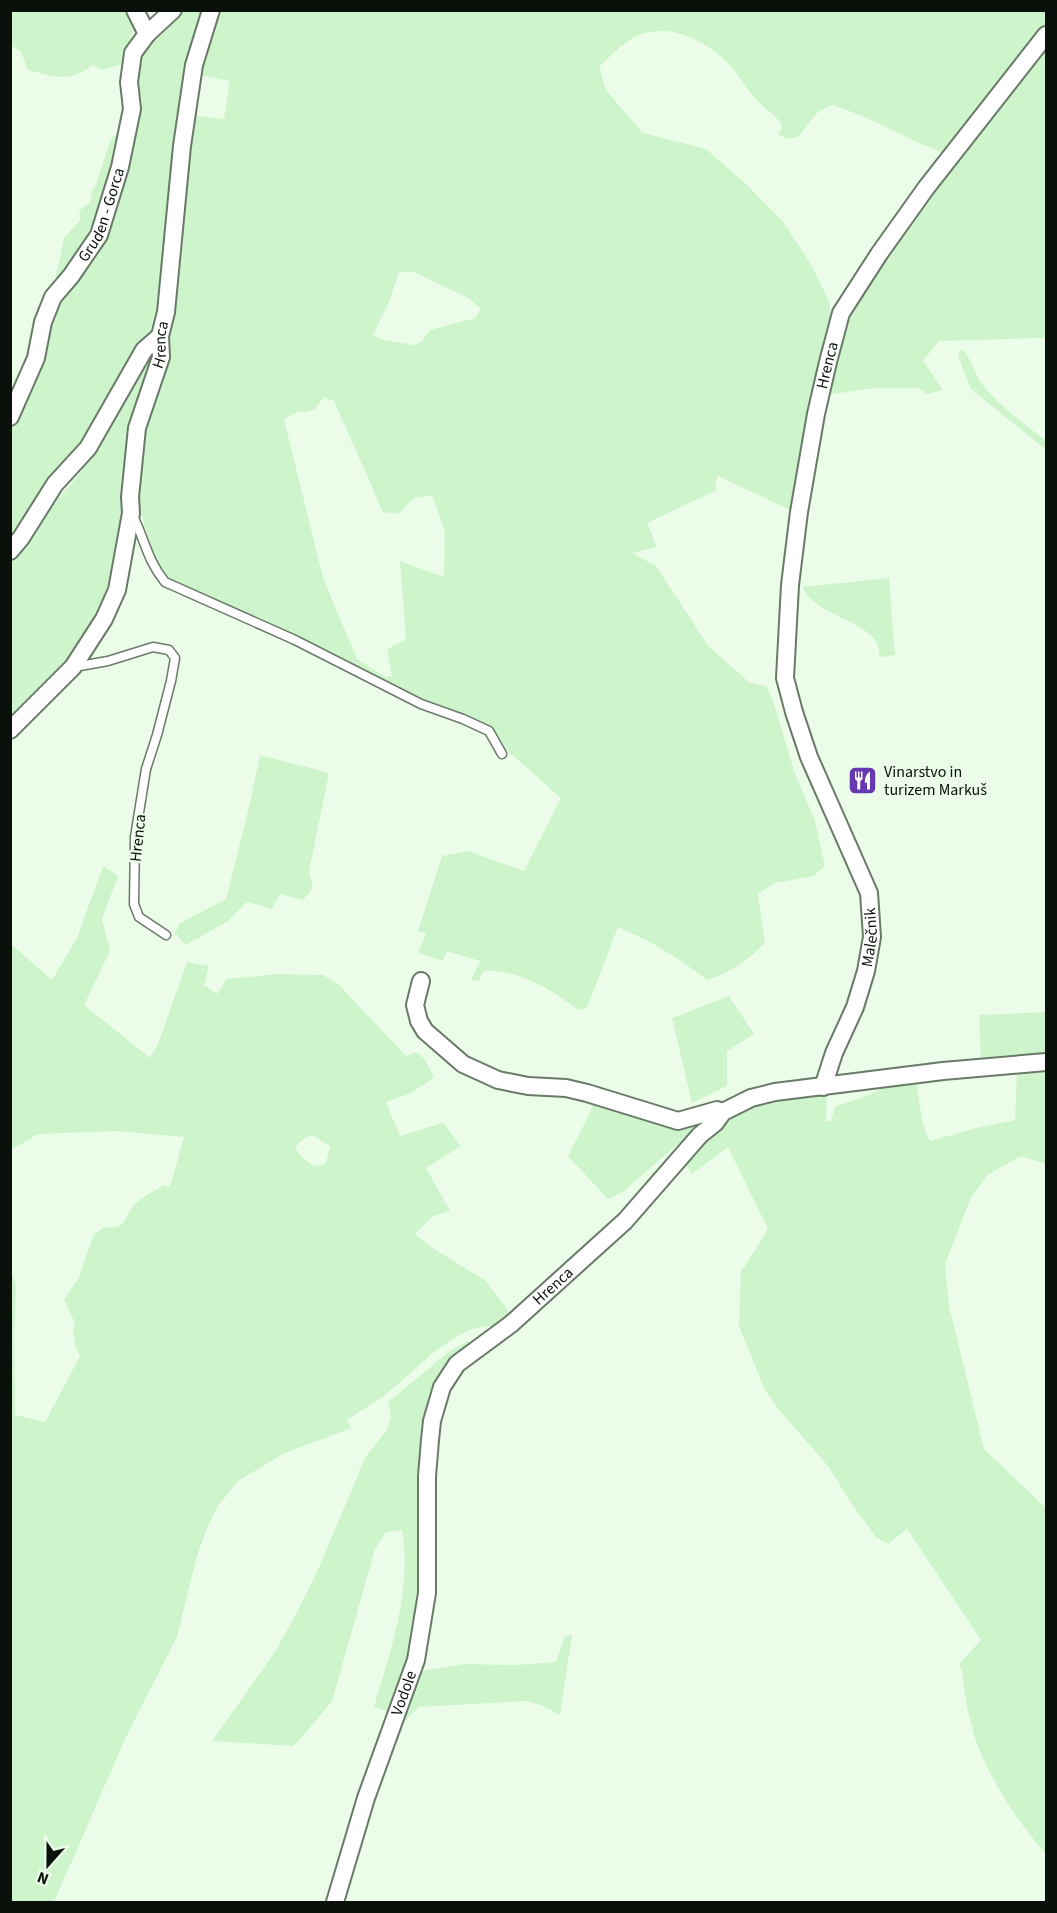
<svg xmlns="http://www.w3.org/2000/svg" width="1057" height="1913" viewBox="0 0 1057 1913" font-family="'Source Sans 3',sans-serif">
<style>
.green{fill:#cef4cc;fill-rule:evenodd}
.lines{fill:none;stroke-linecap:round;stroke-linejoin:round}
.service-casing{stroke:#6a7a69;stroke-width:11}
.minor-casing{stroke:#6a7a69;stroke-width:20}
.service{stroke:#fff;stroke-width:8}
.minor{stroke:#fff;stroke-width:16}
.labels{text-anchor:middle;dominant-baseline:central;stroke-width:5;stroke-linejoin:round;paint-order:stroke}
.street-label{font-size:16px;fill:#0a100a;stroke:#ebfde9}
.poi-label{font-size:16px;fill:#0a100a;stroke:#ebfde9;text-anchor:start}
</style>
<rect width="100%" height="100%" fill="#ebfde9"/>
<g class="green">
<path d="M 11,11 L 146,11 C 133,25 128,45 123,64 L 102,70 L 93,65 C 69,83 55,77 28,70 L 21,52 L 11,45 Z"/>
<path d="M 162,11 L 209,11 L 162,303 L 156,323 L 139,347 L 108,406 L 11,542 L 11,429 L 28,392 L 56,312 L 106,231 L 133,67 Z"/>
<path d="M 218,11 L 1046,11 L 1046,28 L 946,154 C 907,140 872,117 832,105 L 818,112 L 798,137 L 786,139 L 778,134 L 782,129 L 781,122 C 768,111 755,100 745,86 C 740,80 737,73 732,67 C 710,44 675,23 642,34 C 626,39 611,56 599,67 L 606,90 L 643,133 L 706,149 L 745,183 L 784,223 L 812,266 L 829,301 L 832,318 L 796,501 L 790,510 L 718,476 L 715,485 L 717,490 L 647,523 L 657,547 L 632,553 L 656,566 L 709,647 L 750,683 L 766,686 L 773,700 L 794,771 L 815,821 L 825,866 L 813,876 L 775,883 L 758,894 L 765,943 C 750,959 728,974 707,980 C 679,958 651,941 618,927 L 588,1005 L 585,1009 L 578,1010 C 552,990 518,969 484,971 L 479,981 L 471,980 L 480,961 L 447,951 L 443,961 L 418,953 L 426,934 L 418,931 L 442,856 L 468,851 L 524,871 L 561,798 L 498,742 L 493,729 L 472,718 L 451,714 L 340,661 L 272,624 L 174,582 L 163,574 L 149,543 L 139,504 L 137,482 L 140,447 L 168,349 L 174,307 L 190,115 L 224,119 L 230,81 L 198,75 ZM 399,272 L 414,272 L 468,298 L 481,309 L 475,318 L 430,330 L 421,342 L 413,345 L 384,340 L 373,335 L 388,304 ZM 324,397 L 334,401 L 383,512 L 398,514 L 414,498 L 432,495 L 445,532 L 444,577 L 400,561 L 406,639 L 387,649 L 392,676 L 386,677 L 357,659 L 323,578 L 284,419 L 300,411 L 306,412 L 315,409 Z"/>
<path d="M 1046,45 L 1046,338 L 939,341 L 923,361 L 943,390 L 927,394 L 919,388 L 875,388 L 826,395 L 844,330 L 856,304 L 901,234 Z"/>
<path d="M 122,135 C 107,190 94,234 59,281 L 55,280 L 64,238 L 81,219 L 79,212 L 83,207 L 91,202 L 91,193 L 97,182 L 110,141 L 113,136 Z"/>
<path d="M 960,349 C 973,357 973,373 982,384 C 999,406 1025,424 1046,441 L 1046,450 L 971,389 L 958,356 Z"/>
<path d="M 147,356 L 152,359 L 150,372 L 127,494 L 117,556 L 100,609 L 80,645 L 66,666 L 21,707 L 11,722 L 11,555 L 81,472 L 99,442 Z"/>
<path d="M 889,578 L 895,655 L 880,657 C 879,653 879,647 877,643 C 864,620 813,614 803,587 Z"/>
<path d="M 260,755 L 329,773 L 309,872 L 313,888 L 303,900 L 280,894 L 272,909 L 247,902 L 228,921 L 186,945 L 175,933 L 179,924 L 226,899 L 250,803 Z"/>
<path d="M 103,866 L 118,876 L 102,919 L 110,951 L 84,1005 L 150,1058 L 158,1044 L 187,962 L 209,966 L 204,985 L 217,994 L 227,979 L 278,974 L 323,975 L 339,985 L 406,1056 L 416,1052 L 425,1059 L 434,1078 L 409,1094 L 386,1102 L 400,1136 L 443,1123 L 461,1146 L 426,1168 L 450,1211 L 433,1216 L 415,1234 L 431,1247 L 486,1281 L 509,1312 L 496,1325 L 471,1329 L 451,1340 L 433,1353 L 384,1396 L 347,1420 L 351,1428 L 283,1454 L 238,1481 L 218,1506 L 207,1528 L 196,1559 L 177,1637 L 126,1737 L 54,1902 L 11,1902 L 10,1269 L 16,1284 L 14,1333 L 15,1415 L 45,1422 L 80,1356 L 75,1345 L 73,1330 L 75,1323 L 64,1299 L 78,1279 L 94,1234 L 104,1227 C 128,1231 124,1215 135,1204 C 143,1196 155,1191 164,1185 L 170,1187 L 184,1137 L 117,1131 L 38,1134 L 11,1150 L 11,944 L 52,980 L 77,938 ZM 313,1135 L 330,1147 L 326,1163 C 324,1164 319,1166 317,1166 C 309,1165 297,1153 295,1146 L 307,1137 Z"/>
<path d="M 729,996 L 754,1034 L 727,1051 L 727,1086 L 692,1103 L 672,1018 Z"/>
<path d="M 1046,1012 L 1046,1057 L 981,1061 L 979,1015 Z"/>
<path d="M 1046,1068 L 1046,1164 L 1021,1156 L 989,1174 L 971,1197 L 945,1264 L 949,1306 L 984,1449 L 1046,1508 L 1046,1854 C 1017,1822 983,1770 972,1727 C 969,1717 967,1706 965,1695 C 963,1684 964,1675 959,1664 L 981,1640 L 907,1529 L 888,1544 L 877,1538 L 853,1506 L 828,1466 L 779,1410 L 764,1388 L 739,1326 L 741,1269 L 745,1266 L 768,1229 L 728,1147 L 692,1174 L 684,1161 L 727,1118 L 745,1106 L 827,1090 L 826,1121 L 831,1121 L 835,1107 L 871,1094 L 885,1087 L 916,1081 L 923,1125 L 930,1141 L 976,1128 L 1015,1120 L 1017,1070 Z"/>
<path d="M 595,1099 L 679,1125 L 711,1114 L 687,1143 L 679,1143 L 624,1191 L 608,1199 L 568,1156 L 590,1113 Z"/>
<path d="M 468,1341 L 471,1343 L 453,1356 L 441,1374 L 416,1635 L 392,1713 L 374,1707 C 391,1649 412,1591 402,1530 L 386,1532 L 375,1549 L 332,1701 L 307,1731 L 293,1746 L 212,1741 L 275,1652 L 295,1616 L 316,1574 L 366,1456 L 387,1430 L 391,1416 L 388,1402 L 451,1350 Z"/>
<path d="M 572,1635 L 560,1715 L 541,1705 L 526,1701 L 419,1707 L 394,1732 L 417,1672 L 464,1664 L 516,1665 L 556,1662 L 565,1636 Z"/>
</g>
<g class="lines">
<defs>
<g id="service">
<path d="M 133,516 C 145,540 147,560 165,582 L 295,640 L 421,704 L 463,719 L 489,731 L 502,754"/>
<path d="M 74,667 L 108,661 L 153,647 L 169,650 L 175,658 L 171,681 L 157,735 L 146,769 L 135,837 L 134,904 L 139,917 L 166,935"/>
</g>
<g id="minor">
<path d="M 135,10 L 147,34"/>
<path id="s1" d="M 10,417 L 36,358 L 43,322 L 53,297 L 71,276 L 99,235 L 120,167 L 132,109 L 129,82 L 133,53 L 147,34 L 173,10"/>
<path d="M 10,551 L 21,538 L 55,484 L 88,448 L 144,350 L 160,336"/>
<path id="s2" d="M 10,730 L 73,667 L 104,619 L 117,590 L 131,513 L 130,497 L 137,428 L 161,357 L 160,336 L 166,312 L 182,146 L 194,65 L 211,10"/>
<path d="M 421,981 L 415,1005 L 419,1021 L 425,1031 L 463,1064 L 498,1080 L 528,1086 L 566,1088 L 587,1093 L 678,1121 L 717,1110 L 723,1112"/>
<path id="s3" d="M 823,1087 L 834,1053 L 855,1007 L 866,971 L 872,937 L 869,893 L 809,757 L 794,712 L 785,678 L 790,585 L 799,512 L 816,414 L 828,362 L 841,313 L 879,254 L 926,188 L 1046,35"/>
<path id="s4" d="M 335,1902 L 366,1798 L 416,1660 L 427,1593 L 427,1476 L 430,1440 L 432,1421 L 442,1387 L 457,1364 L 511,1324 L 625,1221 L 700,1135 L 715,1123 L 723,1112 L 751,1098 L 775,1092 L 943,1071 L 1046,1062"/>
</g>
</defs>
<use href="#service" class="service-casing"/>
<use href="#minor" class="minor-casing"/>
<use href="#service" class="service"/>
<use href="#minor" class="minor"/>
</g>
<defs>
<symbol id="restaurant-square" viewBox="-11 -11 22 22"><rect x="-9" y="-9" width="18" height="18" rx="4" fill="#6639b0" stroke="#ebfde9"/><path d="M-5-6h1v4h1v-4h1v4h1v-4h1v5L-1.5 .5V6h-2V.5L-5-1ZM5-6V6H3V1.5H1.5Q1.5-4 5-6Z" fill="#fff"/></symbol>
</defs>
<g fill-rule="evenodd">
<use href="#restaurant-square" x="846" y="764" width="33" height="33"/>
</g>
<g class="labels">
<g class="street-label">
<text stroke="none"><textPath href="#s1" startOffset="225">Gruden - Gorca</textPath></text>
<text stroke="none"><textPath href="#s2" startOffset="429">Hrenca</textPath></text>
<text stroke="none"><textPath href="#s3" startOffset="750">Hrenca</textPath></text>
<text transform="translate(138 838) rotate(-84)">Hrenca</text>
<text stroke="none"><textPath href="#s3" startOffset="158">Malečnik</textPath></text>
<text stroke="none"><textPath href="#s4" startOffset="682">Hrenca</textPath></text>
<text stroke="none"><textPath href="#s4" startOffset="220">Vodole</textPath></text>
</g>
<g class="poi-label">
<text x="884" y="772">Vinarstvo in<tspan x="884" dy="18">turizem Markuš</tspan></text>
</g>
</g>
<rect width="1057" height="1913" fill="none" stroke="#0a100a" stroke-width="24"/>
<g transform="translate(48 1865) rotate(201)" stroke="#ebfde9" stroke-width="4.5" paint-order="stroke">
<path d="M0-4.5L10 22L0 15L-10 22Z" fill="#0a100a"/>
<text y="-9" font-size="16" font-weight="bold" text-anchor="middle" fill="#0a100a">N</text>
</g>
</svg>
